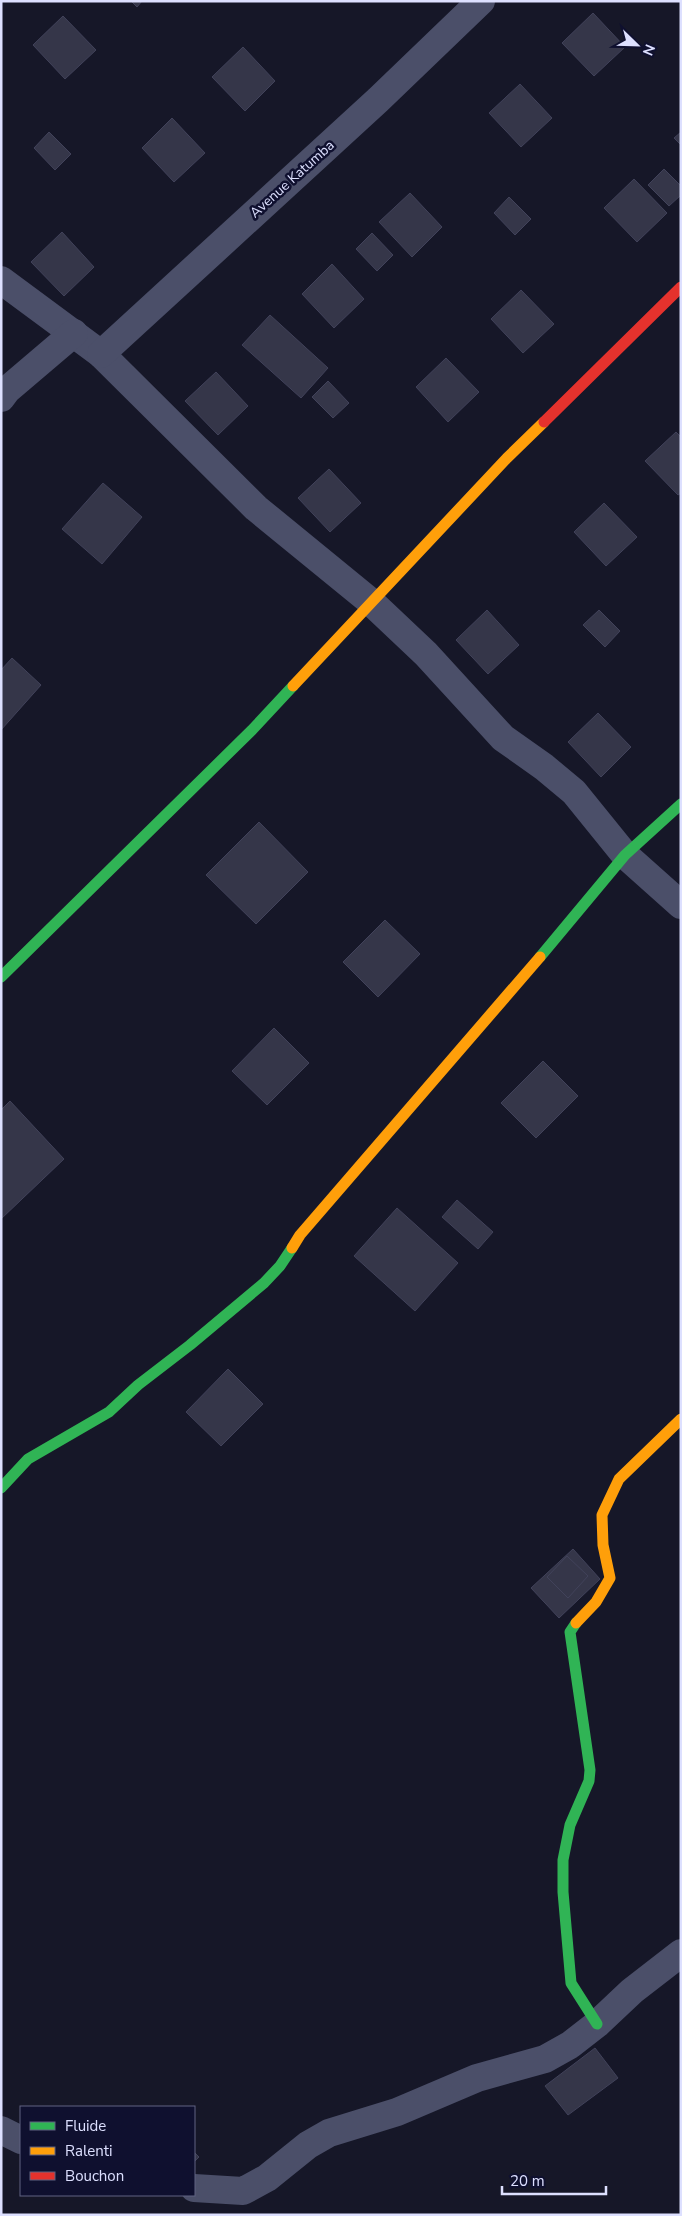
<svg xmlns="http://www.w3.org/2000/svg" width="682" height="2216" viewBox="0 0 682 2216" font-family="'Nunito Sans',sans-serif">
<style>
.building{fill:#353649;stroke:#41425a}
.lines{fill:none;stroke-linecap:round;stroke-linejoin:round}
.street{stroke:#4b4f69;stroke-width:28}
.fast{stroke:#30b455;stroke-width:11}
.slow{stroke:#ff9f0a;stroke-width:11}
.jam{stroke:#e5322d;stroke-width:11}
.labels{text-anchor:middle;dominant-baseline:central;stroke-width:5;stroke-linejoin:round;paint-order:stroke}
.street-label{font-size:14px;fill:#dde0ff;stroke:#0f102f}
</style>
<rect width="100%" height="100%" fill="#161728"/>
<g class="building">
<path d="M 131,1 L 142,1 L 137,7 Z"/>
<path d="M 593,13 L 625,47 L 594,76 L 562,43 Z"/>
<path d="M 63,16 L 96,50 L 65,79 L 33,45 Z"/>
<path d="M 243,47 L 275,81 L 245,111 L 212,77 Z"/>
<path d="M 520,84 L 552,118 L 521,147 L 489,113 Z"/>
<path d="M 172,118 L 205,153 L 174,182 L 142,148 Z"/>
<path d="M 49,132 L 71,154 L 55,170 L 34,148 Z"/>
<path d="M 681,132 L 681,145 L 674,138 Z"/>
<path d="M 664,169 L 681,186 L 681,195 L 669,206 L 648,185 Z"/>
<path d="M 634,179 L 667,213 L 637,242 L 604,208 Z"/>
<path d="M 410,193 L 442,227 L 412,257 L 379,222 Z"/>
<path d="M 509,197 L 531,219 L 515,235 L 494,213 Z"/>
<path d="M 62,232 L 94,267 L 64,296 L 31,262 Z"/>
<path d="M 372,233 L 393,255 L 377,271 L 356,249 Z"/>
<path d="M 332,264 L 364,299 L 334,328 L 302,294 Z"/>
<path d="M 521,290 L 554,324 L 523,353 L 491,319 Z"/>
<path d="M 270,315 L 328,368 L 301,398 L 242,345 Z"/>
<path d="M 446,358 L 479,392 L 448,422 L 416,387 Z"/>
<path d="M 216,372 L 248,406 L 218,435 L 185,401 Z"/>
<path d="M 328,381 L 349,403 L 333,418 L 312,397 Z"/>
<path d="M 676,432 L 681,437 L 681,493 L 678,495 L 645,461 Z"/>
<path d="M 329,469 L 361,503 L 330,532 L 298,498 Z"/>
<path d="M 103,483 L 142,517 L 102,564 L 62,529 Z"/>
<path d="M 604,503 L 637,537 L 606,566 L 574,532 Z"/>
<path d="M 487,610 L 519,645 L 488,674 L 456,640 Z"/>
<path d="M 599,610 L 620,631 L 605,647 L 583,625 Z"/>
<path d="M 12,658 L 41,685 L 1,730 L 1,670 Z"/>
<path d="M 598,713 L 631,747 L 601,777 L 568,742 Z"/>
<path d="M 259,822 L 308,872 L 256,924 L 206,875 Z"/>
<path d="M 385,920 L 420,954 L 378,997 L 343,962 Z"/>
<path d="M 274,1028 L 309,1063 L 267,1105 L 232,1071 Z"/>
<path d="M 543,1061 L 578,1096 L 536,1138 L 501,1103 Z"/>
<path d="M 10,1101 L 64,1159 L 1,1219 L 1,1110 Z"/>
<path d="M 457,1200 L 493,1232 L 478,1249 L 442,1217 Z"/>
<path d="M 397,1208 L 458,1263 L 415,1311 L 354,1256 Z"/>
<path d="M 228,1369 L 263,1404 L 221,1446 L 186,1412 Z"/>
<path d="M 573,1549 L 600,1579 L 559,1618 L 531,1588 Z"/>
<path d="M 567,1556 L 588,1576 L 568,1598 L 547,1577 Z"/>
<path d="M 595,2048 L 618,2078 L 568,2115 L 545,2086 Z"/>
<path d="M 194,2152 L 199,2157 L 194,2162 Z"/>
</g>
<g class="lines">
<g class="street">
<path d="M 1,280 L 101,354 L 256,508 L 371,602 L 426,654 L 503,738 L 544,767 L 574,792 L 625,855 L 681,905"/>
<path d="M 101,354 L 378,100 L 481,1"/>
<path d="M 1,398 L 7,390 L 74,333"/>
<path d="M 1,2130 L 21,2140"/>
<path d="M 194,2188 L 243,2191 L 267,2178 L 308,2145 L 329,2133 L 397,2112 L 477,2078 L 545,2059 L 570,2045 L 597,2024 L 632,1991 L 681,1953"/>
</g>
<g class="fast">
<path d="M 540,957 L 625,855 L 681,804"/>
<path d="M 1,977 L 252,730 L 293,686"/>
<path d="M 1,1488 L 28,1459 L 109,1412 L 138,1385 L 190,1345 L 264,1283 L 280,1266 L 292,1248"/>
<path d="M 576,1623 L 570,1632 L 590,1770 L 589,1781 L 570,1825 L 563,1860 L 563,1892 L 571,1983 L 597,2024"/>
</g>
<g class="slow">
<path d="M 293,686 L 507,458 L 544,422"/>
<path d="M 292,1248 L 300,1235 L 540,957"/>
<path d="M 576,1623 L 596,1602 L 610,1578 L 603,1545 L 602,1515 L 619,1479 L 681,1419"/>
</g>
<path class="jam" d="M 544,422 L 681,287"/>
</g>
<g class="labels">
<g class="street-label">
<text transform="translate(292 179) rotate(-42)">Avenue Katumba</text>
</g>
</g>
<rect width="682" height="2216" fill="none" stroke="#dde0ff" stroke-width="5"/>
<rect x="20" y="2106" width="175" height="90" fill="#0f102f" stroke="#616382"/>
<rect x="30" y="2122" width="25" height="8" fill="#30b455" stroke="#616382"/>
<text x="65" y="2131" font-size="15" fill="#dde0ff">Fluide</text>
<rect x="30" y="2147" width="25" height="8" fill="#ff9f0a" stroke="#616382"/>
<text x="65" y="2156" font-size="15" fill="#dde0ff">Ralenti</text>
<rect x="30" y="2172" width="25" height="8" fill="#e5322d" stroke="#616382"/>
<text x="65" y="2181" font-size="15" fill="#dde0ff">Bouchon</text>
<g transform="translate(637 45) rotate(113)" stroke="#0f102f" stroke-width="4" paint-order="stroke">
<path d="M0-4L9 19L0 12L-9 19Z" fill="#dde0ff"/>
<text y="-8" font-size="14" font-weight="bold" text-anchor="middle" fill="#dde0ff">N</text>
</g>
<path d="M502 2186v8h104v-8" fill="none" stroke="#dde0ff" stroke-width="2.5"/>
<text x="510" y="2186" font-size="15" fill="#dde0ff" stroke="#0f102f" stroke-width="4" paint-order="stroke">20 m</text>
</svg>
